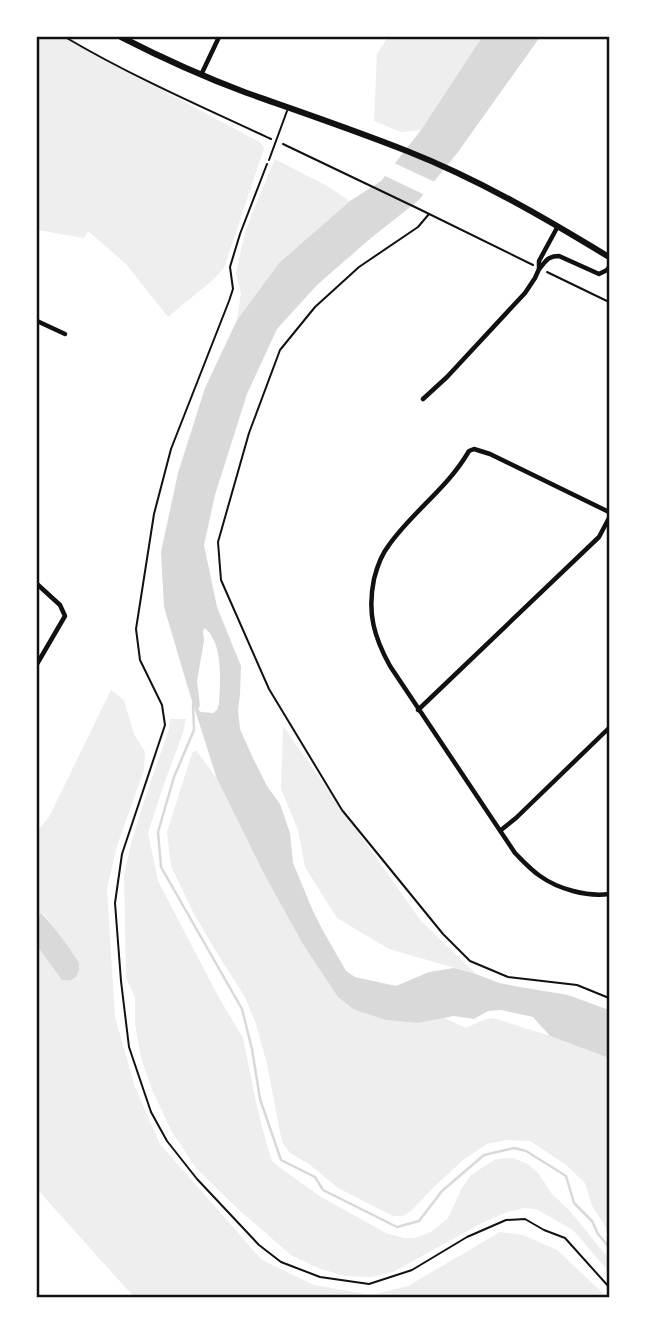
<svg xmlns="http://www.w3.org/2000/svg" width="646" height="1334" viewBox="0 0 646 1334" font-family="Barlow,sans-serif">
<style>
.green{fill:#eee}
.water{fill:#d9d9d9;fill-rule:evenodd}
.pier{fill:#fff}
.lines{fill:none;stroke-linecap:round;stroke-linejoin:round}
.stream{stroke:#d9d9d9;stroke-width:2.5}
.path{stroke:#111;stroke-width:2}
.service{stroke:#111;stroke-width:2}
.minor{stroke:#111;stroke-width:4.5}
.secondary{stroke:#111;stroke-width:6}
.neatline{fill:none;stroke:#111;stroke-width:2.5}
</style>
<rect width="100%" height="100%" fill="#fff"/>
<g class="green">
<path d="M 37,37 L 63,37 L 261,143 L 264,149 L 224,268 L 214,279 L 168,317 L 125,263 L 88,231 L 84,238 L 37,230 Z"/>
<path d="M 388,37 L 482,37 L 421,130 L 401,132 L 374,121 L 377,54 Z"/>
<path d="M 275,159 L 329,187 L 350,201 L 279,263 L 237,320 L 241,293 L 236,273 L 244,237 L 251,216 Z"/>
<path d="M 111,690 L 124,700 L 134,734 L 145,752 L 144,770 L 117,846 L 107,888 L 115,1017 L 135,1087 L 160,1144 L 262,1260 L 314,1285 L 372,1295 L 408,1286 L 500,1232 L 523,1235 L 557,1250 L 607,1297 L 134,1297 L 37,1189 L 37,946 L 62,980 L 53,928 L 44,914 L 39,914 L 37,919 L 37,831 L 49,817 Z"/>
<path d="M 170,719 L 186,719 L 183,733 L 164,784 L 148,833 L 158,881 L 218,996 L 243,1038 L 257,1107 L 266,1142 L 272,1161 L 279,1167 L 321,1197 L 377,1228 L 386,1233 L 404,1238 L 415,1238 L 431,1232 L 448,1218 L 462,1188 L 471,1175 L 496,1159 L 513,1158 L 528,1164 L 539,1174 L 551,1193 L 570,1211 L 609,1259 L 609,1272 L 573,1230 L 536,1209 L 524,1208 L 507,1212 L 482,1223 L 393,1272 L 371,1277 L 344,1276 L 318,1268 L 291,1255 L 240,1211 L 196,1168 L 172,1132 L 153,1092 L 141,1058 L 135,1024 L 135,997 L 126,978 L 124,875 L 131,844 L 144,801 L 169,729 Z"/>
<path d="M 283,726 L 421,921 L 476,974 L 389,949 L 337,918 L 305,867 L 298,830 L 281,789 Z"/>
<path d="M 196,750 L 217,779 L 262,870 L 338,997 L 353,1009 L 385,1020 L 418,1023 L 444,1018 L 466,1028 L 483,1020 L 493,1018 L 550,1036 L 609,1058 L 609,1232 L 592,1206 L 585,1183 L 565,1164 L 530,1141 L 507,1140 L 487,1144 L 463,1160 L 435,1186 L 411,1211 L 403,1216 L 393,1216 L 338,1188 L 309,1164 L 290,1153 L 282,1142 L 267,1064 L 256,1024 L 245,997 L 215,950 L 193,912 L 171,866 L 167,832 L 192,753 Z"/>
</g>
<g class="water">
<path d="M 482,37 L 540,37 L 458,152 L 419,200 L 371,238 L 317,285 L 277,329 L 247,394 L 215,495 L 204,545 L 217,607 L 241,666 L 240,695 L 238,710 L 240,729 L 252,756 L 267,786 L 280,804 L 290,833 L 293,863 L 313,911 L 322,929 L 346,971 L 355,977 L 396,986 L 429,972 L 454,968 L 476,974 L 499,983 L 520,987 L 568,995 L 609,1010 L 609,1058 L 550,1036 L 533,1017 L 501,1010 L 488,1011 L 474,1019 L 454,1016 L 418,1023 L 385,1020 L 353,1009 L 338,997 L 303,944 L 262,870 L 217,779 L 188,688 L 164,607 L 161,552 L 178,473 L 205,388 L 237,320 L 279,263 L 350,201 L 381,181 L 421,130 ZM 205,628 C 224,645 220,681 219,704 L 217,710 L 213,713 L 201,712 L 198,709 L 200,706 L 197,681 L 204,641 L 203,631 Z"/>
<path d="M 41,913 C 46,917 78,958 79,964 C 79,967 79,972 77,975 C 73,981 68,981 62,980 L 37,946 L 37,919 Z"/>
</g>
<path class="pier" d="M 392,162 L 437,183 L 427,196 L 381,174 Z"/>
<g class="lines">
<path class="stream" d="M 193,703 L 194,730 L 174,777 L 158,832 L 161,867 L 242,1009 L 252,1049 L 260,1099 L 281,1160 L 315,1177 L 323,1190 L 397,1227 L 419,1221 L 442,1191 L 484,1155 L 514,1148 L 526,1151 L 566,1176 L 574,1203 L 592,1221 L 598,1234 L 609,1247"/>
<g class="path">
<path d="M 65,37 C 131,76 202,107 271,139"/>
<path d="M 283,144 L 419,209 L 533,265"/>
<path d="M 267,164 L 240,234 L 230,267 L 233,289 L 229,301 L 171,449 L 154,514 L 136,629 L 140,660 L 162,705 L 165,725 L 122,854 L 115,903 L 121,981 L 129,1047 L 151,1112 L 167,1141 L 197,1179 L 259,1245 L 281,1262 L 320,1277 L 369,1284 L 412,1270 L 467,1237 L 506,1220 L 525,1219 L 544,1230 L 565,1238 L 609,1287"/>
<path d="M 429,214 L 418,227 L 359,267 L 315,307 L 280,350 L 249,433 L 218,542 L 221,580 L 269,689 L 342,810 L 443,934 L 470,961 L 508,977 L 577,985 L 609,998"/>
<path d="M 547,272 L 609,302"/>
</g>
<path class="service" d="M 269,160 L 287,111"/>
<g class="minor">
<path d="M 201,75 L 219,37"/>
<path d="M 540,268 C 546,261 548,256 559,256 L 599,274 L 607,270 L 609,267"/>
<path d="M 37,321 L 65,334"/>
<path d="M 423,399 L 447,377 L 525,293 L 535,278 L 539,269 L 539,261 L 558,226"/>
<path d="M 609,512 L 490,454 L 474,449 L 469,451 C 447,489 413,511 389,545 C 381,555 377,567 374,579 C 367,613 374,637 390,666 L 515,853 C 523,861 530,869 540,876 C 558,889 587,897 609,894"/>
<path d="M 37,584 L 60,605 L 65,616 L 37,664"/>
<path d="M 418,710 L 599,537 L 609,518"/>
<path d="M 501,830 L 516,818 L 609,728"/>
</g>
<path class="secondary" d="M 121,37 C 162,58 204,77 247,93 C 301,112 354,130 407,151 C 478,179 545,218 609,257"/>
</g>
<rect width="646" height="1334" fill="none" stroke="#ffffff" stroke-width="77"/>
<rect x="38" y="38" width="570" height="1258" class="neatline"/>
</svg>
